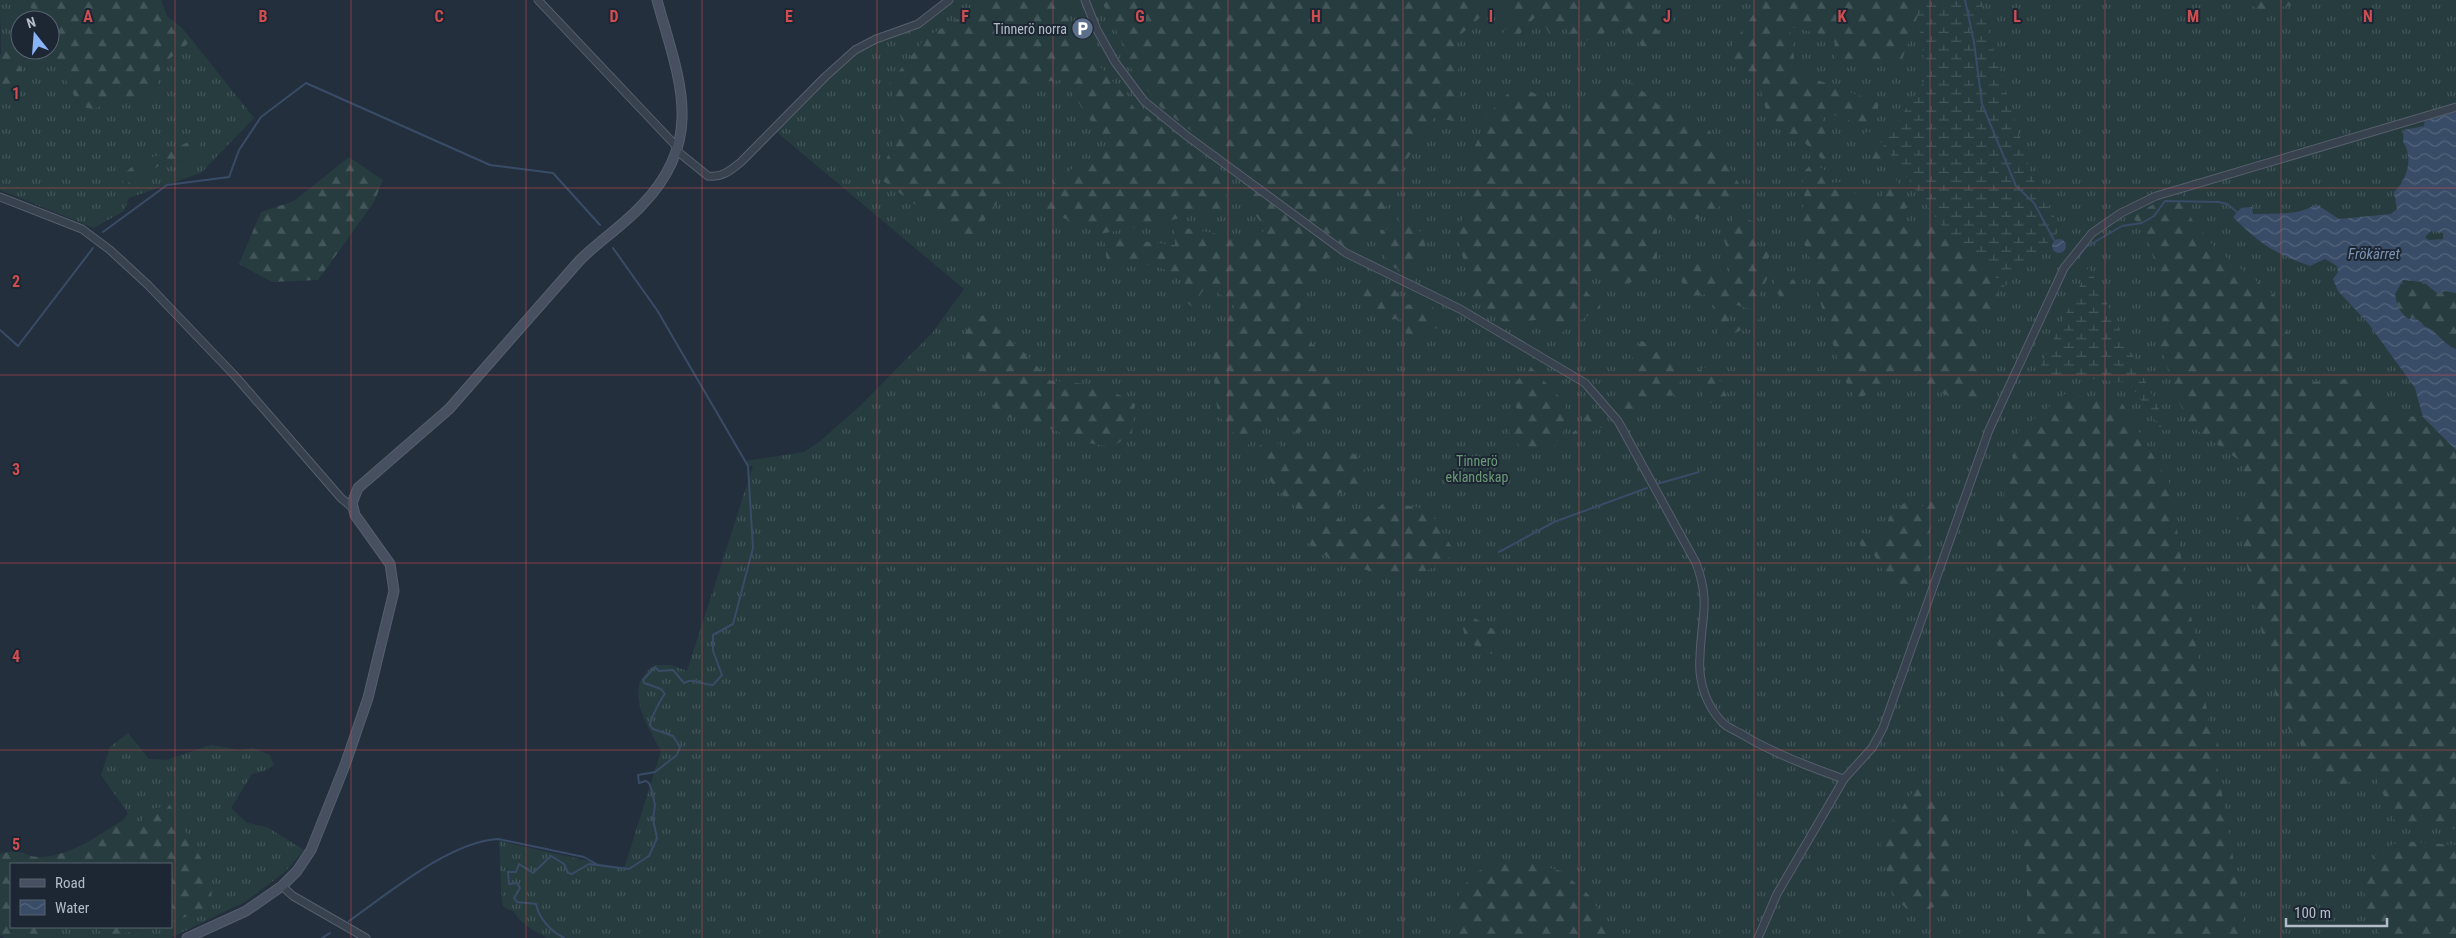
<svg xmlns="http://www.w3.org/2000/svg" width="2456" height="938" viewBox="0 0 2456 938" font-family="'Roboto Condensed',sans-serif">
<style>
.grass{fill:url(#grass-tufts);fill-rule:evenodd}
.forest{fill:url(#forest-firs)}
.wetland{fill:url(#wetland-marsh)}
.water{fill:url(#water-waves);fill-rule:evenodd}
.lines{fill:none;stroke-linecap:round;stroke-linejoin:round}
.stream{stroke:#394c67;stroke-width:2}
.street-casing{stroke:#565f6c;stroke-width:9}
.secondary-casing{stroke:#565f6c;stroke-width:11}
.street{stroke:#38414e;stroke-width:7}
.secondary{stroke:#465061;stroke-width:9}
.grid{fill:none;stroke:#ce4d50;stroke-width:1;stroke-opacity:0.55}
.labels{text-anchor:middle;dominant-baseline:central;stroke-width:4;stroke-linejoin:round;paint-order:stroke}
.poi-label{font-size:14px;fill:#b4bcc9;stroke:#1d2633;text-anchor:end}
.park-label{font-size:14px;fill:#6b9a76;stroke:#1d2633}
.water-label{font-size:15px;font-style:italic;fill:#7c92b1;stroke:#1d2633}
.grid-label{font-size:16px;text-anchor:middle;font-weight:bold;fill:#ce4d50;stroke:#1d2633;stroke-width:4;stroke-linejoin:round;paint-order:stroke}
</style>
<defs>
<pattern id="grass-tufts" width="24" height="20" patternUnits="userSpaceOnUse" patternTransform="scale(1.25)"><rect width="24" height="20" fill="#263c3f"/><path d="M3 7l-1-3M5 7V3M7 7l1-3M15 17l-1-3M17 17v-4M19 17l1-3" fill="none" stroke="#435659"/></pattern>
<pattern id="forest-firs" width="22" height="20" patternUnits="userSpaceOnUse" patternTransform="scale(1.25)"><rect width="22" height="20" fill="#263c3f"/><path d="M5 1l3.5 6h-7zM16 11l3.5 6h-7z" fill="#435659"/></pattern>
<pattern id="wetland-marsh" width="20" height="14" patternUnits="userSpaceOnUse" patternTransform="scale(1.25)"><rect width="20" height="14" fill="#263c3f"/><path d="M1 5h8M5 5V1M11 12h8M15 12V8" fill="none" stroke="#435659"/></pattern>
<pattern id="water-waves" width="16" height="10" patternUnits="userSpaceOnUse" patternTransform="scale(1.25)"><rect width="16" height="10" fill="#394c67"/><path d="M0 5q4-4 8 0t8 0" fill="none" stroke="#53647b"/></pattern>
</defs>
<rect width="100%" height="100%" fill="#242f3e"/>
<g class="grass">
<path d="M 0,0 L 27,0 L 37,20 L 20,20 L 20,50 L 50,50 L 50,47 L 79,106 L 92,109 L 115,101 L 132,102 L 154,94 L 161,66 L 192,40 L 254,118 L 201,173 L 129,198 L 124,211 L 94,228 L 0,190 L 0,102 L 2,102 ZM 205,134 L 190,162 L 168,161 L 124,185 L 139,161 L 162,155 Z"/>
<path d="M 948,0 L 2456,0 L 2456,938 L 547,938 C 533,930 522,925 513,911 L 505,908 L 502,904 L 499,841 L 624,869 L 661,751 C 647,725 621,687 655,665 L 671,665 L 687,671 L 753,466 L 748,466 L 746,461 L 804,452 L 819,442 L 860,406 L 932,333 L 964,289 L 773,129 L 850,54 L 910,27 Z"/>
<path d="M 128,733 L 149,759 L 166,760 L 211,745 L 239,750 L 253,748 L 270,755 L 274,765 L 267,770 L 252,774 L 231,808 L 247,823 L 267,827 L 304,850 L 286,871 L 245,902 L 170,938 L 53,938 L 60,927 L 94,927 L 110,937 L 149,927 L 171,927 L 171,921 L 211,910 L 152,809 L 138,826 L 123,820 L 128,813 L 101,775 L 110,747 Z"/>
</g>
<g class="forest">
<path d="M 27,0 L 161,0 L 167,16 L 182,28 L 192,40 L 161,66 L 154,94 L 132,102 L 115,101 L 92,109 L 79,106 L 50,47 L 50,20 L 37,20 Z"/>
<path d="M 991,0 L 1067,0 L 1069,23 L 1080,42 L 1138,112 L 1159,121 L 1226,174 L 1227,209 L 1100,234 L 1041,208 L 1058,176 L 1110,149 L 1063,80 L 1019,84 L 1017,176 L 967,243 L 878,177 L 903,124 L 889,84 L 926,37 Z"/>
<path d="M 1101,0 L 1490,0 L 1484,14 L 1457,38 L 1460,122 L 1434,118 L 1404,164 L 1380,221 L 1322,262 L 1295,317 L 1334,378 L 1337,417 L 1295,434 L 1277,415 L 1246,447 L 1218,415 L 1211,352 L 1236,304 L 1206,286 L 1192,307 L 1182,298 L 1181,275 L 1152,265 L 1107,263 L 1104,237 L 1175,245 L 1175,226 L 1228,236 L 1255,238 L 1266,229 L 1238,192 L 1249,174 L 1161,108 L 1126,61 L 1121,40 Z"/>
<path d="M 1498,0 L 1529,0 L 1531,2 L 1532,0 L 1633,0 L 1664,38 L 1647,51 L 1619,22 L 1596,39 L 1575,42 L 1565,27 L 1552,38 L 1538,14 L 1516,38 L 1501,35 L 1515,20 L 1512,14 L 1496,13 Z"/>
<path d="M 1763,0 L 1916,0 L 1918,15 L 1902,60 L 1836,64 L 1834,37 L 1790,27 L 1796,72 L 1879,103 L 1873,129 L 1820,110 L 1831,156 L 1826,163 L 1805,143 L 1770,125 L 1758,80 L 1723,59 Z"/>
<path d="M 2237,0 L 2327,0 L 2262,10 Z"/>
<path d="M 10,46 L 24,75 L 14,97 L 2,103 L 0,102 L 0,55 Z"/>
<path d="M 1633,83 L 1668,113 L 1707,126 L 1744,193 L 1697,219 L 1655,218 L 1658,275 L 1620,285 L 1596,267 L 1578,281 L 1600,308 L 1559,334 L 1536,320 L 1504,323 L 1473,297 L 1456,231 L 1472,201 L 1468,162 L 1490,112 L 1517,84 L 1578,117 L 1607,88 Z"/>
<path d="M 1868,131 L 1883,144 L 1881,164 L 1870,161 L 1874,147 L 1860,137 Z"/>
<path d="M 206,133 L 190,162 L 168,161 L 124,185 L 121,176 L 139,161 L 162,155 Z"/>
<path d="M 349,157 L 383,180 L 374,202 L 318,280 L 272,282 L 239,264 L 261,212 L 294,201 Z"/>
<path d="M 1813,162 L 1827,172 L 1828,183 L 1842,182 L 1861,198 L 1882,204 L 1883,175 L 1895,178 L 1913,205 L 1898,212 L 1907,227 L 1941,225 L 1964,249 L 1993,265 L 1999,292 L 1978,339 L 1982,395 L 1971,407 L 1901,373 L 1856,401 L 1842,374 L 1822,308 L 1809,254 L 1796,227 L 1805,202 L 1802,174 Z"/>
<path d="M 2182,194 L 2192,220 L 2217,250 L 2274,295 L 2284,313 L 2294,366 L 2305,382 L 2335,381 L 2357,376 L 2379,397 L 2383,415 L 2423,417 L 2456,450 L 2456,829 L 2401,824 L 2394,819 L 2373,771 L 2335,789 L 2281,719 L 2237,521 L 2253,496 L 2240,461 L 2190,425 L 2175,394 L 2159,341 L 2163,315 L 2159,278 L 2146,231 L 2131,216 L 2160,201 Z"/>
<path d="M 1400,210 L 1424,236 L 1427,258 L 1411,264 L 1415,279 L 1386,263 L 1380,230 L 1396,229 Z"/>
<path d="M 1734,215 L 1758,223 L 1755,240 L 1760,248 L 1774,251 L 1766,261 L 1771,270 L 1758,298 L 1763,312 L 1757,321 L 1750,309 L 1736,305 L 1727,319 L 1745,328 L 1718,342 L 1713,293 L 1693,296 L 1681,281 L 1685,267 L 1696,263 L 1717,265 L 1726,277 L 1733,262 L 1724,241 Z"/>
<path d="M 1779,271 L 1795,281 L 1798,292 L 1784,307 L 1777,305 L 1779,295 L 1772,288 Z"/>
<path d="M 2403,280 L 2423,282 L 2437,293 L 2446,291 L 2456,293 L 2456,349 L 2448,345 L 2430,328 L 2403,315 L 2398,309 L 2395,294 Z"/>
<path d="M 1364,282 L 1393,286 L 1403,305 L 1431,303 L 1442,326 L 1408,340 L 1401,319 L 1377,320 L 1357,286 Z"/>
<path d="M 1000,312 L 1003,319 L 999,331 L 1019,347 L 1051,381 C 1083,382 1108,386 1135,404 L 1132,433 L 1113,447 L 1082,442 L 1016,414 L 1002,421 L 981,385 L 985,376 L 973,371 L 959,344 L 975,317 Z"/>
<path d="M 1641,341 L 1664,346 L 1677,357 L 1683,394 L 1651,397 L 1627,416 L 1620,407 L 1643,380 L 1630,362 Z"/>
<path d="M 1712,364 L 1727,397 L 1707,404 L 1693,374 Z"/>
<path d="M 1530,366 L 1566,404 L 1563,432 L 1556,445 L 1526,455 L 1509,432 L 1517,410 L 1510,389 Z"/>
<path d="M 2065,394 L 2122,403 L 2171,486 L 2181,557 L 2209,722 L 2216,730 L 2219,749 L 2215,753 L 2247,938 L 2028,938 L 2026,849 L 2011,821 L 2001,796 L 2002,684 L 1993,588 L 2001,508 L 2019,431 Z"/>
<path d="M 1591,409 L 1603,427 L 1576,438 L 1572,433 L 1586,422 L 1582,410 Z"/>
<path d="M 1272,436 L 1284,451 L 1345,449 L 1359,457 L 1370,482 L 1332,496 L 1329,509 L 1352,530 L 1386,501 L 1429,510 L 1456,554 L 1426,571 L 1384,574 L 1336,563 L 1306,542 L 1311,530 L 1325,528 L 1324,514 L 1302,513 L 1274,487 L 1253,451 Z"/>
<path d="M 1934,498 L 1938,506 L 1943,504 L 1948,510 C 1936,524 1930,523 1925,543 L 1931,549 L 1918,575 L 1915,590 C 1891,594 1885,573 1874,555 L 1863,552 L 1857,536 L 1860,532 L 1883,541 L 1890,534 C 1883,518 1892,513 1904,503 L 1920,508 Z"/>
<path d="M 1471,616 L 1500,633 L 1492,654 L 1466,641 L 1463,628 Z"/>
<path d="M 1919,783 L 1952,809 L 1951,896 L 1924,913 L 1912,914 L 1892,895 L 1880,839 Z"/>
<path d="M 170,805 L 212,877 L 211,910 L 171,921 L 171,864 L 11,864 L 11,927 L 60,927 L 53,938 L 4,938 L 0,935 L 0,854 C 24,846 24,858 41,857 C 73,855 97,836 123,820 L 138,826 L 152,809 Z"/>
<path d="M 2402,841 L 2456,845 L 2456,938 L 2382,938 L 2365,909 L 2364,874 L 2379,850 Z"/>
<path d="M 1516,859 L 1561,871 L 1588,894 L 1618,938 L 1465,938 L 1459,936 L 1453,905 L 1467,882 L 1488,863 Z"/>
<path d="M 94,927 L 149,927 L 110,937 Z"/>
</g>
<g class="wetland">
<path d="M 1916,0 L 1981,0 L 1996,58 L 2032,177 L 2061,229 L 1999,292 L 1993,265 L 1964,249 L 1941,225 L 1883,144 L 1926,78 Z"/>
<path d="M 2089,267 L 2170,431 L 2161,429 L 2129,383 L 2037,373 Z"/>
</g>
<g class="water">
<path d="M 2451,112 L 2456,112 L 2456,293 L 2446,291 L 2437,293 L 2423,282 L 2403,280 L 2395,294 C 2397,305 2399,313 2409,319 L 2414,318 L 2421,322 L 2424,326 C 2437,330 2443,345 2456,349 L 2456,450 L 2423,417 L 2415,388 L 2368,323 L 2338,291 L 2333,279 L 2338,272 L 2337,266 L 2325,259 L 2310,266 C 2274,253 2261,245 2233,217 L 2241,208 L 2252,207 L 2253,214 C 2273,213 2300,216 2316,204 L 2339,219 L 2391,214 L 2397,209 L 2394,192 C 2407,181 2414,157 2403,142 L 2404,130 L 2424,126 L 2425,118 ZM 2431,231 L 2443,233 L 2443,239 L 2428,240 L 2425,237 Z"/>
<circle cx="2059" cy="246" r="7"/>
</g>
<g class="lines">
<g class="stream">
<path d="M 1965,0 L 1974,42 L 1982,104 L 2016,186 L 2034,203 L 2054,240"/>
<path d="M 103,232 L 167,185 L 229,177 L 239,150 L 261,117 L 306,83 L 490,165 L 553,173 L 600,225"/>
<path d="M 2078,257 L 2086,247 L 2122,226 L 2142,223 L 2154,216 L 2165,201 L 2219,202 L 2227,204 L 2237,212"/>
<path d="M 0,330 L 18,346 L 93,248"/>
<path d="M 1657,484 L 1699,472"/>
<path d="M 1499,552 L 1554,522 L 1647,488"/>
<path d="M 349,921 C 389,893 449,842 498,839 L 584,857 L 596,864"/>
<path d="M 322,938 L 330,933"/>
<path d="M 564,938 C 551,931 539,919 536,904 L 517,902 L 514,898 L 520,888 L 517,883 L 509,884 L 508,872 L 516,872 L 519,864 L 533,873 L 551,856 L 564,864 L 568,873 L 572,874 L 589,864 L 629,869 L 649,856 L 657,838 L 653,819 L 655,805 L 652,791 L 649,783 L 646,781 L 639,783 L 638,775 L 655,772 L 677,755 L 680,747 L 673,736 L 653,729 L 650,725 C 650,720 661,698 665,694 L 661,689 L 644,683 L 643,680 L 655,667 L 659,671 L 673,670 L 684,683 C 695,677 701,685 713,685 L 722,675 L 713,651 L 713,635 L 733,624 L 753,548 L 748,466 L 657,310 L 613,248"/>
</g>
<defs>
<g id="street">
<path d="M 538,0 L 678,148"/>
<path d="M 1085,0 L 1097,30 L 1115,62 L 1144,101 L 1187,136 L 1346,253 L 1460,309 L 1585,383 L 1618,421 L 1696,563 C 1711,603 1701,617 1700,657 C 1698,681 1706,706 1723,723 C 1728,728 1737,731 1743,735 C 1775,754 1809,767 1844,779"/>
<path d="M 677,151 L 708,176 C 722,178 731,170 741,162 L 825,77 L 855,50 L 876,39 L 918,24 L 949,0"/>
<path d="M 0,197 L 82,229 L 110,250 L 148,285 L 236,377 L 341,498 L 353,508"/>
<path d="M 282,886 L 293,896 L 366,938"/>
<path d="M 1758,938 L 1777,894 L 1844,779 L 1872,748 L 1883,728 L 1989,430 L 2064,268 L 2092,233 L 2121,213 L 2156,196 L 2456,107"/>
</g>
<path id="secondary" d="M 187,938 L 246,911 L 282,886 L 297,871 L 311,850 L 345,765 L 368,698 L 394,591 L 390,564 L 355,515 L 352,503 L 358,488 L 449,409 L 580,260 C 600,240 624,225 643,204 C 707,137 678,77 657,0"/>
</defs>
<use href="#street" class="street-casing"/>
<use href="#secondary" class="secondary-casing"/>
<use href="#street" class="street"/>
<use href="#secondary" class="secondary"/>
</g>
<path class="grid" d="M 175,0 L 175,938M 351,0 L 351,938M 526,0 L 526,938M 702,0 L 702,938M 877,0 L 877,938M 1053,0 L 1053,938M 1228,0 L 1228,938M 1403,0 L 1403,938M 1579,0 L 1579,938M 1754,0 L 1754,938M 1930,0 L 1930,938M 2105,0 L 2105,938M 2281,0 L 2281,938M 0,188 L 2456,188M 0,375 L 2456,375M 0,563 L 2456,563M 0,750 L 2456,750"/>
<defs>
<symbol id="parking-disc" viewBox="-11 -11 22 22"><circle r="9.5" fill="#5c6f8a" stroke="#1d2633"/><path d="M-3.5-5.5H1a3.5 3.5 0 0 1 0 7H-1V5.5H-3.5ZM-1-3.4V-.6H.8a1.4 1.4 0 0 0 0-2.8Z" fill="#fff"/></symbol>
</defs>
<g fill-rule="evenodd">
<use href="#parking-disc" x="1070" y="16" width="25" height="25"/>
</g>
<g class="labels">
<g class="poi-label">
<text x="1067" y="29">Tinnerö norra</text>
</g>
<g class="park-label">
<text x="1477" y="461">Tinnerö<tspan x="1477" dy="16">eklandskap</tspan></text>
</g>
<g class="water-label">
<text x="2374" y="254">Frökärret</text>
</g>
</g>
<g class="grid-label">
<text x="88" y="22">A</text>
<text x="263" y="22">B</text>
<text x="439" y="22">C</text>
<text x="614" y="22">D</text>
<text x="789" y="22">E</text>
<text x="965" y="22">F</text>
<text x="1140" y="22">G</text>
<text x="1316" y="22">H</text>
<text x="1491" y="22">I</text>
<text x="1667" y="22">J</text>
<text x="1842" y="22">K</text>
<text x="2017" y="22">L</text>
<text x="2193" y="22">M</text>
<text x="2368" y="22">N</text>
<text x="16" y="99">1</text>
<text x="16" y="287">2</text>
<text x="16" y="475">3</text>
<text x="16" y="662">4</text>
<text x="16" y="850">5</text>
</g>
<rect x="10" y="863" width="162" height="65" fill="#1d2633" stroke="#59626f"/>
<rect x="20" y="879" width="25" height="8" fill="#465061" stroke="#59626f"/>
<text x="55" y="888" font-size="15" fill="#b4bcc9">Road</text>
<rect x="20" y="900" width="25" height="15" fill="url(#water-waves)" stroke="#59626f"/>
<text x="55" y="913" font-size="15" fill="#b4bcc9">Water</text>
<g transform="translate(35 35) rotate(343)"><circle r="24" fill="#1d2633" stroke="#59626f"/>
<path d="M0-4L9 19L0 12L-9 19Z" fill="#8ab4f8"/>
<text y="-8" font-size="14" font-weight="bold" text-anchor="middle" fill="#b4bcc9">N</text>
</g>
<path d="M2286 918v8h101v-8" fill="none" stroke="#b4bcc9" stroke-width="2.5"/>
<text x="2294" y="918" font-size="15" fill="#b4bcc9" stroke="#1d2633" stroke-width="4" paint-order="stroke">100 m</text>
</svg>
